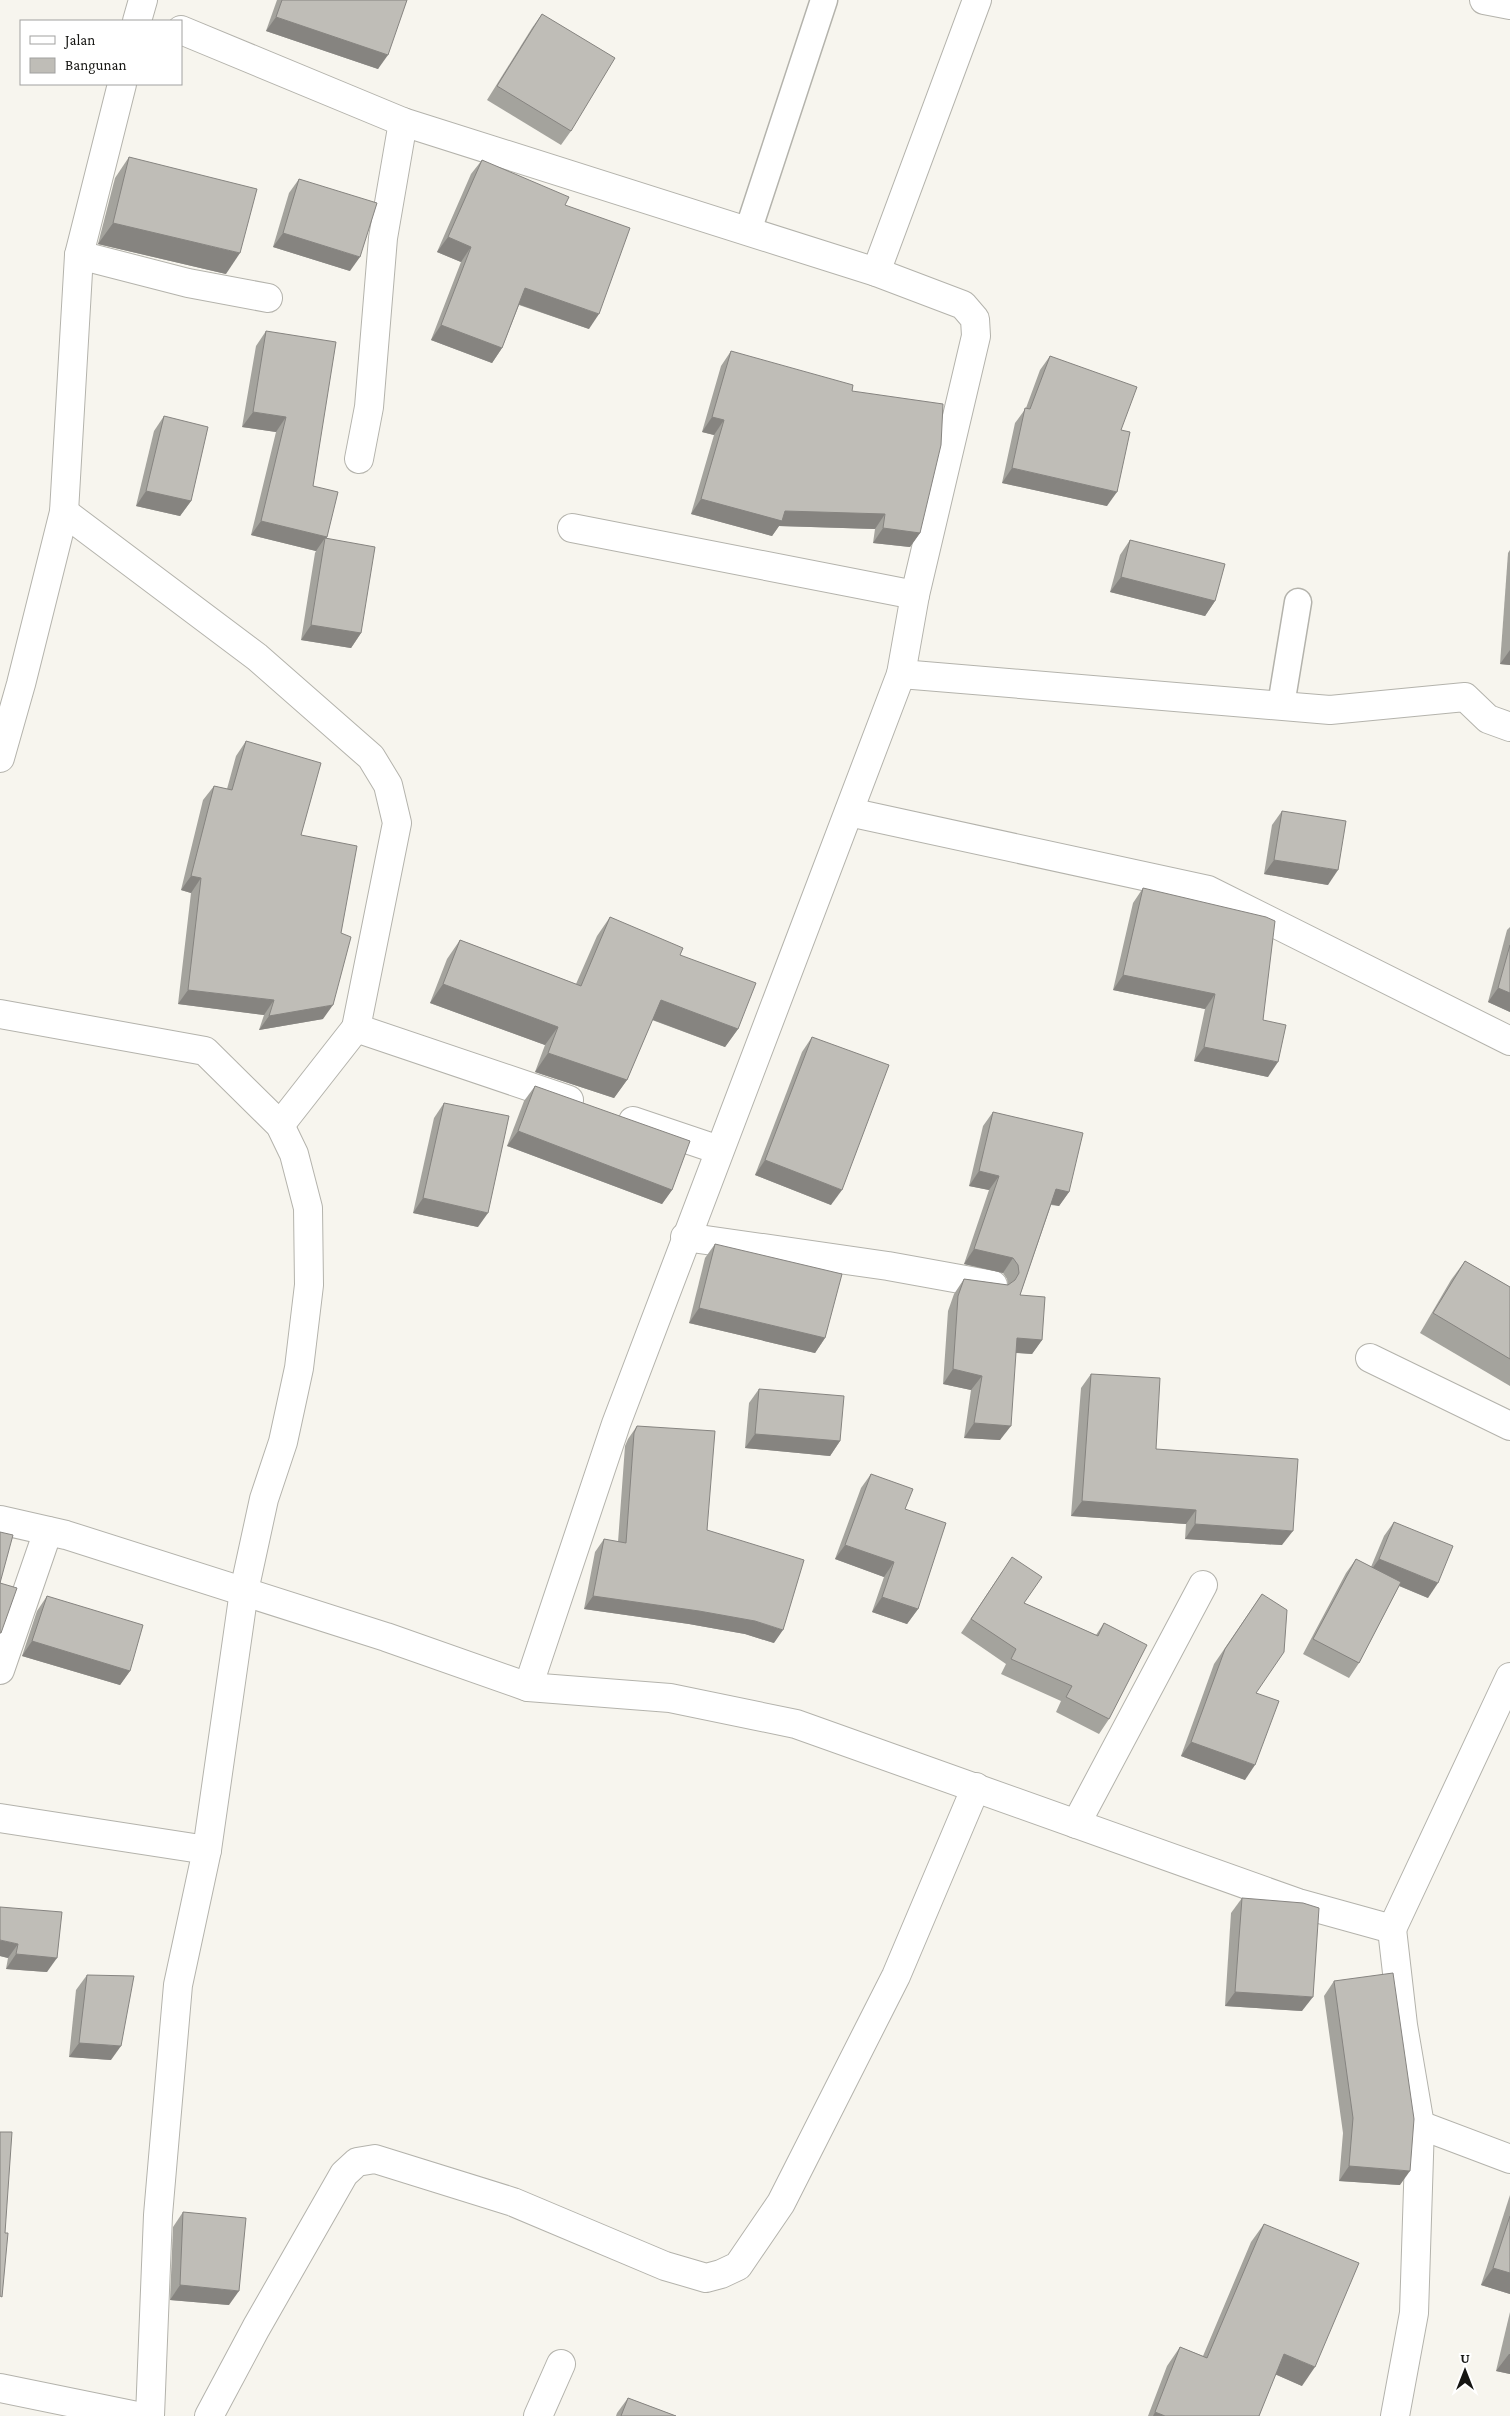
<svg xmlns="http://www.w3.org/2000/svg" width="1510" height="2416" viewBox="0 0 1510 2416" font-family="'Crimson Pro',serif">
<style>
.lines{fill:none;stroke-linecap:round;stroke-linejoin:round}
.service-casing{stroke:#b4b3ac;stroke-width:29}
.minor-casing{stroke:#b4b3ac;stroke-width:30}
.service{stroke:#fff;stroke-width:26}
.minor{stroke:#fff;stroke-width:28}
.wall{fill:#a4a39d}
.shaded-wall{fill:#868480}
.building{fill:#bfbdb7;stroke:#868480}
</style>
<rect width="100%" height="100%" fill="#f7f5ee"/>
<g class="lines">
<defs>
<g id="service">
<path d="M 748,231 L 824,0"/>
<path d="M 1281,705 L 1298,602"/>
</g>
<g id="minor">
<path d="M 1484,0 L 1510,5"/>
<path d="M 137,21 L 143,0"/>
<path d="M 181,30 L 403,122 L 876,272 L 963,305 L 975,319 L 976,336 L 915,595 L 901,674 L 616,1424 L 528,1687"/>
<path d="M 79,255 L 188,283 L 268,298"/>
<path d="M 876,272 L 977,0"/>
<path d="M 359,459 L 369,407 L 383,238 L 403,122"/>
<path d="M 64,512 L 257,657 L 371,757 L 388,785 L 397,823 L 356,1028 L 569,1100"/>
<path d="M 572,528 L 915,595"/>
<path d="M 901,674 L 1330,710 L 1465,697 L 1488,719 L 1510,727"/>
<path d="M 0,758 L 21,684 L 64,512 L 79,255 L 122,84"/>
<path d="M 849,812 L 1208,890 L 1510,1041"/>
<path d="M 0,1014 L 205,1051 L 280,1125 L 294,1154 L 308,1208 L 309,1285 L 299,1368 L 283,1442 L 264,1499 L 244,1591 L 207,1850 L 178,1985 L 158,2215 L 150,2416"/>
<path d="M 633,1121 L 719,1150"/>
<path d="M 280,1125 L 356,1028"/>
<path d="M 685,1237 L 888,1266 L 993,1285"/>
<path d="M 1370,1358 L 1510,1426"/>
<path d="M 0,1520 L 66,1535 L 386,1637 L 528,1687 L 670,1698 L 796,1724 L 1298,1903 L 1392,1929 L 1510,1677"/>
<path d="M 0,1670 L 48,1531"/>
<path d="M 0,1818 L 207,1850"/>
<path d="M 1076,1824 L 1203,1585"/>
<path d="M 1392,1929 L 1403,2025 L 1420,2125 L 1414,2313 L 1395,2416"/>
<path d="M 1420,2125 L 1510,2159"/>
<path d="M 0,2388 L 137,2416"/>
<path d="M 209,2416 L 256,2328 L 344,2174 L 357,2162 L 375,2159 L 513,2202 L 665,2266 L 706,2278 L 721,2274 L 738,2266 L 781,2203 L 896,1976 L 976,1787"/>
<path d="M 538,2416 L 561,2364"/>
</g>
</defs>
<use href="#service" class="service-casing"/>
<use href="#minor" class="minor-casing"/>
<use href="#service" class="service"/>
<use href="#minor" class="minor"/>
</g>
<g class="wall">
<path d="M 277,0 L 407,0 L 378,69 L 266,31 Z"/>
<path d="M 542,14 L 571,131 L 561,145 L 487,100 L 532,28 Z"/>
<path d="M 129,157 L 226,274 L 98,244 L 115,178 Z"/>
<path d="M 482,160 L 565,205 L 589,329 L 519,305 L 502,348 L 492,363 L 431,340 L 461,262 L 437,252 L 471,174 Z"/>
<path d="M 299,179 L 350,271 L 273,247 L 289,193 Z"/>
<path d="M 266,331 L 313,486 L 327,537 L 326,539 L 361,633 L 351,648 L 301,640 L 315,553 L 316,551 L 251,535 L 276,432 L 242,427 L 256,346 Z"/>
<path d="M 731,351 L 852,391 L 920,533 L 910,547 L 873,543 L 875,529 L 779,526 L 772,536 L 691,514 L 714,435 L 702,432 L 721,366 Z"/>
<path d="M 1050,356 L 1121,430 L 1107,506 L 1002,483 L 1015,423 L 1026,408 L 1040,370 Z"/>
<path d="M 164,416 L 191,501 L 180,516 L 136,506 L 154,431 Z"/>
<path d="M 1130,540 L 1215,601 L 1205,616 L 1110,592 L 1120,555 Z"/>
<path d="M 1510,550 L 1510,665 L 1500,664 L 1508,553 Z"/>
<path d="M 246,741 L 301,835 L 323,1019 L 259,1030 L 264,1015 L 178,1004 L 191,893 L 181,890 L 203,800 L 214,786 L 227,789 L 236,756 Z"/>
<path d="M 1282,811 L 1328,885 L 1264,874 L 1272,825 Z"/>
<path d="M 1143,888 L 1263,1020 L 1268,1077 L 1194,1061 L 1205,1009 L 1113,990 L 1133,903 Z"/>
<path d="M 610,917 L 680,955 L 738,1029 L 725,1047 L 652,1020 L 627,1080 L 614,1098 L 535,1072 L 545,1045 L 430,1003 L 447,959 L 460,940 L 576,984 L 597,936 Z"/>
<path d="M 1510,927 L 1510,1012 L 1488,1002 L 1507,930 Z"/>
<path d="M 812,1037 L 831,1205 L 755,1175 L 802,1052 Z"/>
<path d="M 535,1086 L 672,1190 L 662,1204 L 507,1146 L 524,1101 Z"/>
<path d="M 444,1103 L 478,1227 L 413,1213 L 434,1118 Z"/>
<path d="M 993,1112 L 1069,1192 L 1059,1206 L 1051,1205 L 1020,1295 L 1042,1340 L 1032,1354 L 1016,1353 L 1000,1440 L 964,1438 L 971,1390 L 943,1384 L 948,1311 L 954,1294 L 964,1279 L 1008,1285 L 1007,1279 L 1003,1273 L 964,1264 L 989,1190 L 969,1186 L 983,1126 Z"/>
<path d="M 715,1244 L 825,1338 L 815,1353 L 689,1323 L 705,1258 Z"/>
<path d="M 1465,1261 L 1510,1287 L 1510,1386 L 1420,1333 L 1451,1280 Z"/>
<path d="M 1091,1374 L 1156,1449 L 1282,1545 L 1185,1539 L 1186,1524 L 1071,1516 L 1081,1388 Z"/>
<path d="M 759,1389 L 840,1441 L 830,1456 L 745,1448 L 749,1403 Z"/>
<path d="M 637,1426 L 707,1530 L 774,1643 L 745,1634 L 689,1624 L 584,1609 L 595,1552 L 604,1539 L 618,1542 L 625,1446 L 628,1439 Z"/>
<path d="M 871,1474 L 905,1509 L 918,1609 L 907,1624 L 872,1612 L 884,1577 L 835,1559 L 861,1488 Z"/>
<path d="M 1394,1522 L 1428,1598 L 1399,1586 L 1359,1663 L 1349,1678 L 1303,1654 L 1346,1573 L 1356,1559 L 1371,1567 L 1384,1536 Z"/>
<path d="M 1002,1572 L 1024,1603 L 1096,1635 L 1104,1623 L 1109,1719 L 1099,1734 L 1056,1712 L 1061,1701 L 1001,1674 L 1006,1664 L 961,1633 Z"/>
<path d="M 1262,1594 L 1245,1780 L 1181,1756 L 1214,1664 Z"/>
<path d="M 47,1596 L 130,1671 L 120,1685 L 22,1656 L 37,1611 Z"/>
<path d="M 1242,1898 L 1302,2011 L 1225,2006 L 1231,1913 Z"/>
<path d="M 62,1912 L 47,1972 L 6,1969 L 8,1958 L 0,1956 Z"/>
<path d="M 87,1975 L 111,2060 L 69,2057 L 76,1990 Z"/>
<path d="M 1334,1981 L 1400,2185 L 1339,2181 L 1343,2133 L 1324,1996 Z"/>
<path d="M 1510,2195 L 1510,2294 L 1481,2285 Z"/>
<path d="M 183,2212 L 229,2305 L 170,2300 L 173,2227 Z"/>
<path d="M 1264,2224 L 1302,2386 L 1275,2374 L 1259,2416 L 1148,2416 L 1167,2366 L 1180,2347 L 1203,2356 L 1251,2242 Z"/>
<path d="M 1510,2312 L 1510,2374 L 1496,2371 Z"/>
<path d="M 628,2398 L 676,2416 L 616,2416 L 617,2413 Z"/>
</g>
<g class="shaded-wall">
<path d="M 276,17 L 388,55 L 378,69 L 266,31 Z"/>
<path d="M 113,223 L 240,253 L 226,274 L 98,244 Z"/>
<path d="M 283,233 L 360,257 L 350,271 L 273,247 Z"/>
<path d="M 448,237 L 471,247 L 461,262 L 437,252 Z"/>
<path d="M 525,288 L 599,314 L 589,329 L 515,303 Z"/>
<path d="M 441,325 L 502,348 L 492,363 L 431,340 Z"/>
<path d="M 253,412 L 286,417 L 276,432 L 242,427 Z"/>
<path d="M 712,417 L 724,420 L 714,435 L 702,432 Z"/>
<path d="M 1012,468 L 1117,492 L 1107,506 L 1002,483 Z"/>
<path d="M 146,491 L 191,501 L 180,516 L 136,506 Z"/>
<path d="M 701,499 L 785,511 L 885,514 L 875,529 L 779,526 L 772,536 L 691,514 Z"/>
<path d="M 261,521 L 327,537 L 325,541 L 325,538 L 316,551 L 251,535 Z"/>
<path d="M 883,528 L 920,533 L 910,547 L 873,543 Z"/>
<path d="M 1121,577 L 1215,601 L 1205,616 L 1110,592 Z"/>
<path d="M 311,625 L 361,633 L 351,648 L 301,640 Z"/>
<path d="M 1510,650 L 1510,665 L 1500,664 Z"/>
<path d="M 1274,860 L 1338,870 L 1328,885 L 1264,874 Z"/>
<path d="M 191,876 L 201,878 L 191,893 L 181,890 Z"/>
<path d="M 1123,975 L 1215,994 L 1205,1009 L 1113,990 Z"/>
<path d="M 443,984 L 558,1027 L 545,1045 L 430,1003 Z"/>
<path d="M 1498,988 L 1510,993 L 1510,1012 L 1488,1002 Z"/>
<path d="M 188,990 L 274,1000 L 264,1015 L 178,1004 Z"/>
<path d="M 661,1000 L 738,1029 L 725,1047 L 648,1018 Z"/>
<path d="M 333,1005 L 323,1019 L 259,1030 L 269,1016 Z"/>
<path d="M 1204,1047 L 1278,1062 L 1268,1077 L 1194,1061 Z"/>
<path d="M 548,1053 L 627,1080 L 614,1098 L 535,1072 Z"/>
<path d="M 518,1131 L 672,1190 L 662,1204 L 507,1146 Z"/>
<path d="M 765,1160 L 842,1190 L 831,1205 L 755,1175 Z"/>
<path d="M 979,1171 L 999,1176 L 989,1190 L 969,1186 Z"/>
<path d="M 1056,1189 L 1069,1192 L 1059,1206 L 1046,1203 Z"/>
<path d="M 423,1198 L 488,1213 L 478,1227 L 413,1213 Z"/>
<path d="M 974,1249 L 1013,1258 L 1003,1273 L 964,1264 Z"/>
<path d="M 699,1308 L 825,1338 L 815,1353 L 689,1323 Z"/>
<path d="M 1017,1338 L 1042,1340 L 1032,1354 L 1007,1352 Z"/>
<path d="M 953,1369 L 982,1376 L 971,1390 L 943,1384 Z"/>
<path d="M 974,1423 L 1011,1426 L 1000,1440 L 964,1438 Z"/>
<path d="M 755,1434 L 840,1441 L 830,1456 L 745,1448 Z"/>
<path d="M 1082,1501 L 1196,1510 L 1186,1524 L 1071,1516 Z"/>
<path d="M 1195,1524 L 1293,1531 L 1282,1545 L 1185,1539 Z"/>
<path d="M 845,1545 L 894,1562 L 884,1577 L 835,1559 Z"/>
<path d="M 1379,1559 L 1438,1583 L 1428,1598 L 1369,1573 Z"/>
<path d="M 593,1596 L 699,1611 L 755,1621 L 783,1630 L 774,1643 L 745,1634 L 689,1624 L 584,1609 Z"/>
<path d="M 882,1597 L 918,1609 L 907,1624 L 872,1612 Z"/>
<path d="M 32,1641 L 130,1671 L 120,1685 L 22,1656 Z"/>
<path d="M 1191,1742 L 1255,1765 L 1245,1780 L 1181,1756 Z"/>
<path d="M 0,1940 L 18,1944 L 8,1958 L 0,1956 Z"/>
<path d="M 16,1954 L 57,1958 L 47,1972 L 6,1969 Z"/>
<path d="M 1235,1992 L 1313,1997 L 1302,2011 L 1225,2006 Z"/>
<path d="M 79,2043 L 121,2046 L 111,2060 L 69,2057 Z"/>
<path d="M 1349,2166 L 1410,2171 L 1400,2185 L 1339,2181 Z"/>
<path d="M 1493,2268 L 1510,2273 L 1510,2294 L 1481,2285 Z"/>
<path d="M 180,2285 L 239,2291 L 229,2305 L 170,2300 Z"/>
<path d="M 1284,2354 L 1315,2367 L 1302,2386 L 1270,2372 Z"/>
<path d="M 1509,2354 L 1510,2354 L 1510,2374 L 1496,2371 Z"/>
<path d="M 1155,2412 L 1165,2416 L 1153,2416 Z"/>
</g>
<g class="building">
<path d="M 282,0 L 407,0 L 388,55 L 276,17 Z"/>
<path d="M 542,14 L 615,58 L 571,131 L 497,86 Z"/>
<path d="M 129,157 L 257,189 L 240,253 L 113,223 Z"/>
<path d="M 482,160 L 569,197 L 565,205 L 630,228 L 599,314 L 525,288 L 502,348 L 441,325 L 471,247 L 448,237 Z"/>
<path d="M 299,179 L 377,203 L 360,257 L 283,233 Z"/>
<path d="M 266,331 L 336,342 L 313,486 L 338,492 L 327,537 L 261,521 L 286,417 L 253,412 Z"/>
<path d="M 731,351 L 853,385 L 852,391 L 943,404 L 941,445 L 920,533 L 883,528 L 885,514 L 785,511 L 782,521 L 701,499 L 724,420 L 712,417 Z"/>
<path d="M 1050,356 L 1137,387 L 1121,430 L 1130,432 L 1117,492 L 1012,468 L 1025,408 L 1030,409 Z"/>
<path d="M 164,416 L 208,427 L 191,501 L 146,491 Z"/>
<path d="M 325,538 L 375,547 L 361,633 L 311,625 Z"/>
<path d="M 1130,540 L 1225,564 L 1215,601 L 1121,577 Z"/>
<path d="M 246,741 L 321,763 L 301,835 L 357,846 L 341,933 L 351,937 L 333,1005 L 269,1016 L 274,1000 L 188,990 L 201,878 L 191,876 L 214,786 L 232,790 Z"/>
<path d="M 1282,811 L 1346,821 L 1338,870 L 1274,860 Z"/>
<path d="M 1143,888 L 1266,917 L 1275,921 L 1263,1020 L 1286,1025 L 1278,1062 L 1204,1047 L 1215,994 L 1123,975 Z"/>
<path d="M 610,917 L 683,948 L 680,955 L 756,983 L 738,1029 L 661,1000 L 627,1080 L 548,1053 L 558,1027 L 443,984 L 460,940 L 581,986 Z"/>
<path d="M 1510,945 L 1510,993 L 1498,988 Z"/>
<path d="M 812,1037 L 889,1065 L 842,1190 L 765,1160 Z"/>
<path d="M 535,1086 L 690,1141 L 672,1190 L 518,1131 Z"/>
<path d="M 444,1103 L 509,1116 L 488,1213 L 423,1198 Z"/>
<path d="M 993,1112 L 1083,1133 L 1069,1192 L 1056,1189 L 1020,1295 L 1045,1297 L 1042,1340 L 1017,1338 L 1011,1426 L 974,1423 L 982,1376 L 953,1369 L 958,1296 L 964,1279 L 1008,1285 L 1015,1280 L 1019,1273 L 1018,1265 L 1013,1258 L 974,1249 L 999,1176 L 979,1171 Z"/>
<path d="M 715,1244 L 842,1274 L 825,1338 L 699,1308 Z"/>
<path d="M 1465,1261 L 1510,1287 L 1510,1359 L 1433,1313 Z"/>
<path d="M 1091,1374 L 1160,1378 L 1156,1449 L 1298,1459 L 1293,1531 L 1195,1524 L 1196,1510 L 1082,1501 Z"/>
<path d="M 759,1389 L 844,1396 L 840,1441 L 755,1434 Z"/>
<path d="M 637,1426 L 715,1431 L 707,1530 L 804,1560 L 783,1630 L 755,1621 L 699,1611 L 593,1596 L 604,1539 L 626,1543 L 634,1433 Z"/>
<path d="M 871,1474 L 913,1489 L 905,1509 L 946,1523 L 918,1609 L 882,1597 L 894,1562 L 845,1545 Z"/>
<path d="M 1394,1522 L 1453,1546 L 1438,1583 L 1379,1559 Z"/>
<path d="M 0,1532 L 13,1535 L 0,1583 L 17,1588 L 1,1633 L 0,1633 Z"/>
<path d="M 1012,1557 L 1042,1577 L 1024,1603 L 1098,1636 L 1104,1623 L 1147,1645 L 1109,1719 L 1066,1697 L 1072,1686 L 1011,1659 L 1016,1649 L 971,1619 Z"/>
<path d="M 1356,1559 L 1401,1582 L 1359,1663 L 1313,1639 Z"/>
<path d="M 1262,1594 L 1287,1610 L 1284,1652 L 1256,1693 L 1279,1701 L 1255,1765 L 1191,1742 L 1225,1649 Z"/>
<path d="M 47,1596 L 143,1625 L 130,1671 L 32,1641 Z"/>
<path d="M 1242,1898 L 1303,1903 L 1319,1908 L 1313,1997 L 1235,1992 Z"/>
<path d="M 0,1907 L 62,1912 L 57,1958 L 16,1954 L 18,1944 L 0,1940 Z"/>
<path d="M 1393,1973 L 1414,2119 L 1410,2171 L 1349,2166 L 1353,2118 L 1334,1981 Z"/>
<path d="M 87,1975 L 134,1976 L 121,2046 L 79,2043 Z"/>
<path d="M 0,2132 L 12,2132 L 5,2233 L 8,2233 L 2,2297 L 0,2296 Z"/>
<path d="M 183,2212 L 246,2218 L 239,2291 L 180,2285 Z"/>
<path d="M 1510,2216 L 1510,2273 L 1493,2268 Z"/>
<path d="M 1264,2224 L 1359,2263 L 1315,2367 L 1284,2354 L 1259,2416 L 1165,2416 L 1155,2412 L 1180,2347 L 1207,2358 Z"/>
<path d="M 628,2398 L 676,2416 L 621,2416 Z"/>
</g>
<rect x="20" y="20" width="162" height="65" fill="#ffffff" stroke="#a1a1a0"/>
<rect x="30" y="36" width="25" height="8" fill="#ffffff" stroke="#a1a1a0"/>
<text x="65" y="45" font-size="15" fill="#151512">Jalan</text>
<rect x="30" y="58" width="25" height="15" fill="#bfbdb7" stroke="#a1a1a0"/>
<text x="65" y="70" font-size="15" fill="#151512">Bangunan</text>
<g transform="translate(1465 2371)" stroke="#ffffff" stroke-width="4" paint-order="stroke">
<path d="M0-4L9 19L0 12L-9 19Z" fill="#151512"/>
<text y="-8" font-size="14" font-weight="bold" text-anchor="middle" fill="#151512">U</text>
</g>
</svg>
